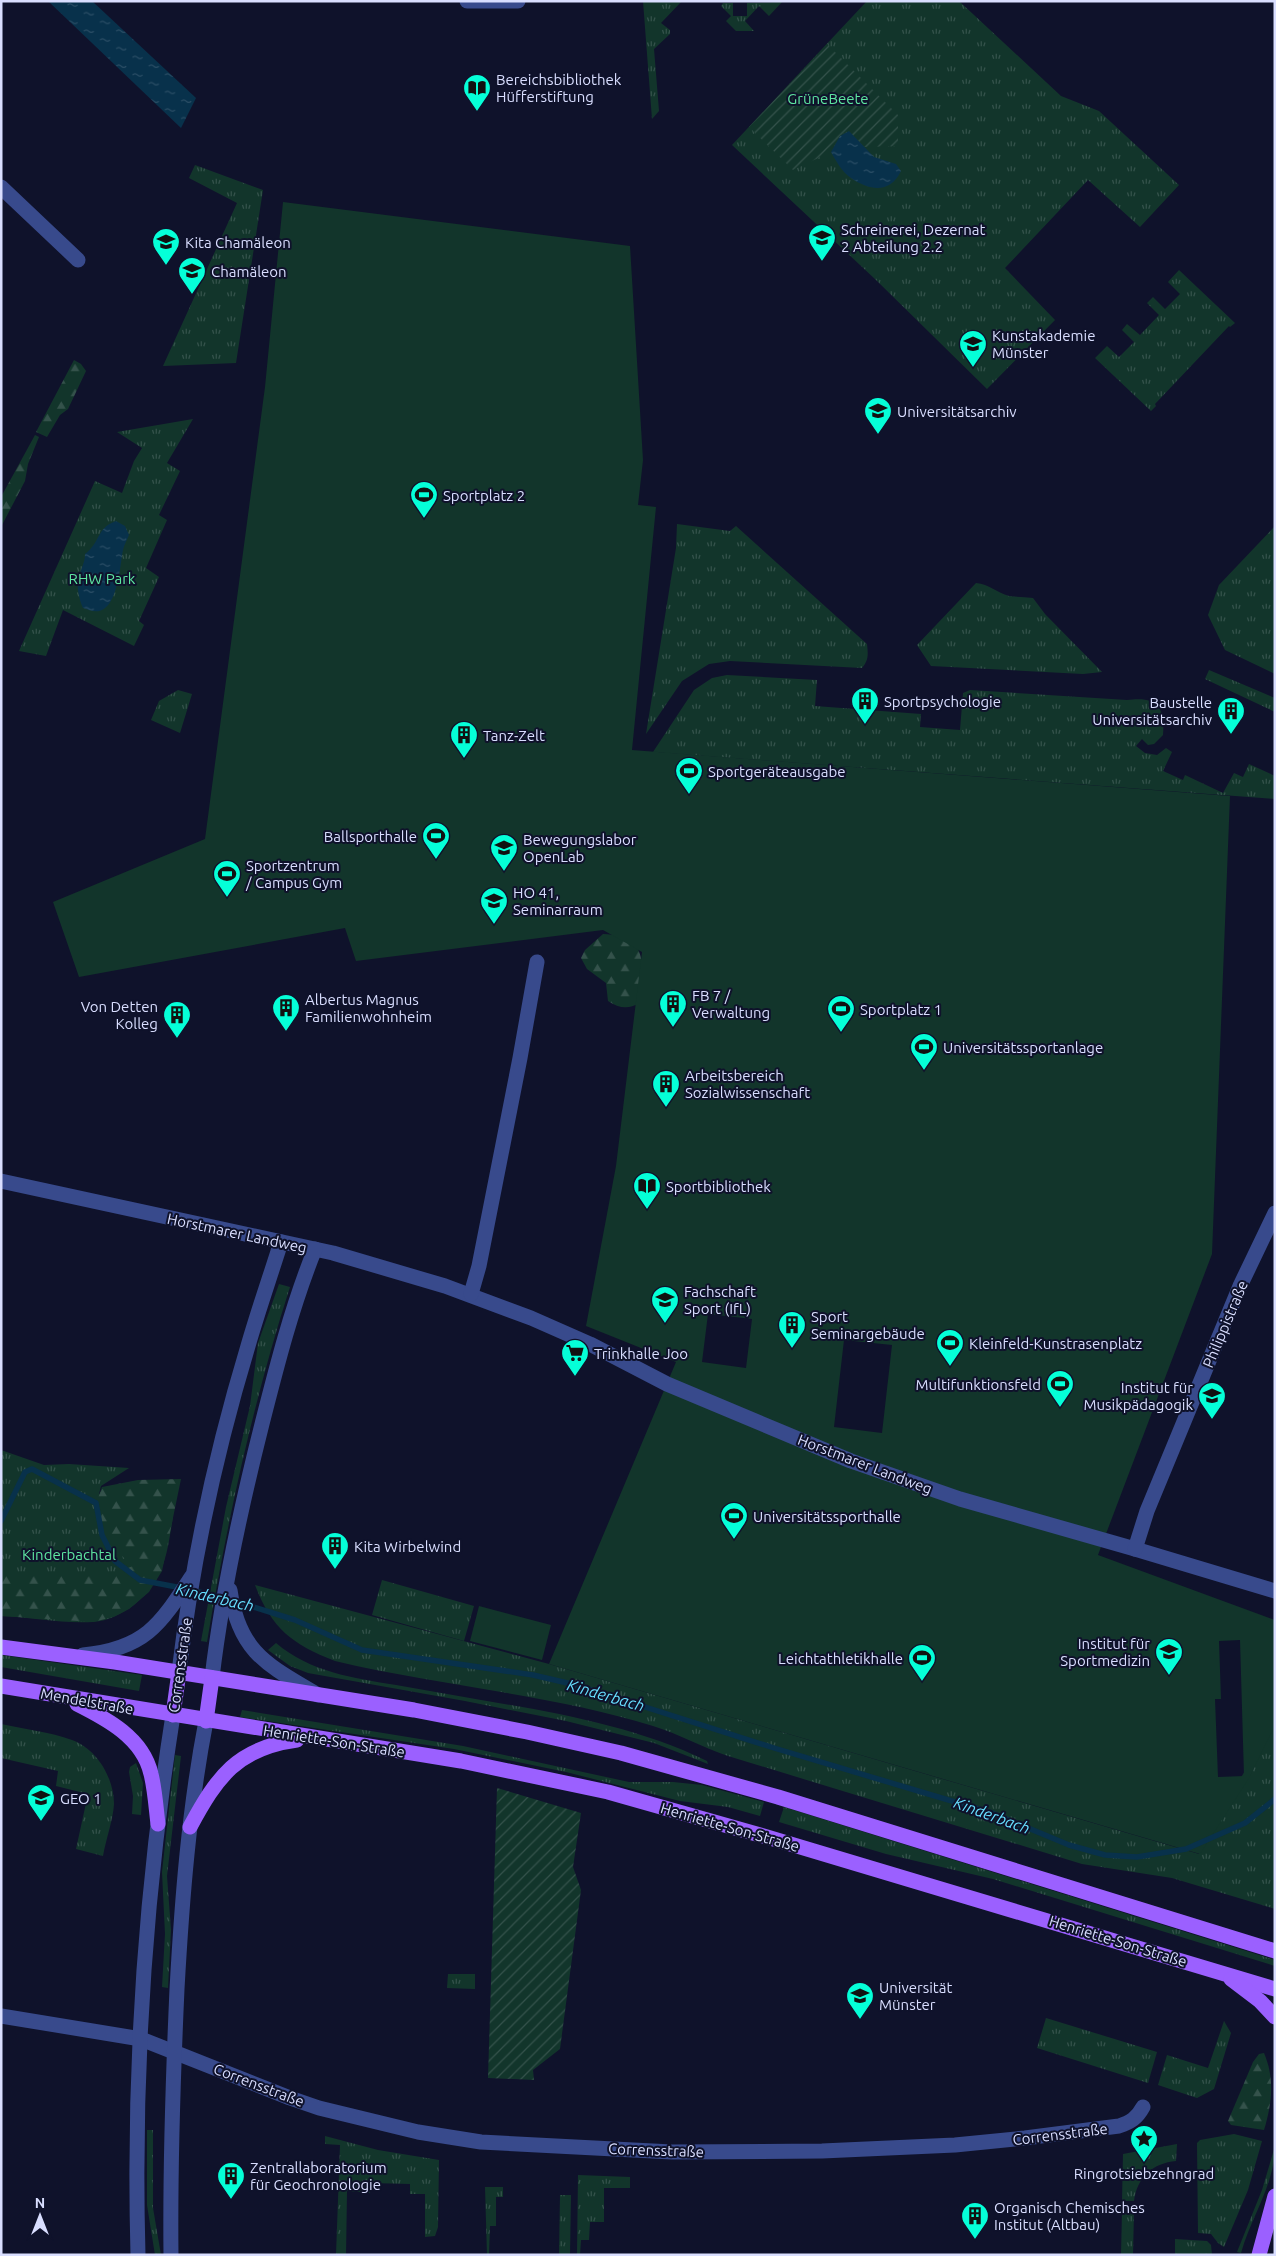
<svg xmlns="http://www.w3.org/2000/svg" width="1276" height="2256" viewBox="0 0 1276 2256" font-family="Ubuntu,sans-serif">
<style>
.grass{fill:url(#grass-tufts)}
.forest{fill:url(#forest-firs)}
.garden{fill:url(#garden-furrows)}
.pitch{fill:#12352b;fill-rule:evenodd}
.water{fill:url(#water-ripples)}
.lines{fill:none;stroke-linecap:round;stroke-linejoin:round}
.stream{stroke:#08314b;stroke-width:5.5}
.minor{stroke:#384a8c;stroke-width:15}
.major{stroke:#9b60ff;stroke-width:15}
.labels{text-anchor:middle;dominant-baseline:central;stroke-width:4;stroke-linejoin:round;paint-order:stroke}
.poi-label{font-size:15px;fill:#d9deff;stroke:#0f122b;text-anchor:start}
.park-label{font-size:15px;fill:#5ee6a1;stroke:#0f122b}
.street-label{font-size:15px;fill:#d9deff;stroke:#0f122b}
.water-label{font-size:16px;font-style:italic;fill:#67dfff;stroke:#0f122b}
</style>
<defs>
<pattern id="grass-tufts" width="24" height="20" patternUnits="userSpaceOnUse" patternTransform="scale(1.25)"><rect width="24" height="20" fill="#12352b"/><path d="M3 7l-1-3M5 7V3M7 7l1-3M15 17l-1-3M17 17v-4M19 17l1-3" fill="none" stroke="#34524b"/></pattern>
<pattern id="forest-firs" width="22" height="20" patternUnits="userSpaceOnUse" patternTransform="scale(1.25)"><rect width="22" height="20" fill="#12352b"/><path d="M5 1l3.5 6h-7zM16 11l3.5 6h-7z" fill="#34524b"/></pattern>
<pattern id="garden-furrows" width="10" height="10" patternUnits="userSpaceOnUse" patternTransform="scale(1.25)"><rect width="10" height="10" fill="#12352b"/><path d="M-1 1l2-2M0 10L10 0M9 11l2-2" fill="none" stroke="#34524b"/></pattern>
<pattern id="water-ripples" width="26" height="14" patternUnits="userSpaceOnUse" patternTransform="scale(1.25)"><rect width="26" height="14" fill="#08314b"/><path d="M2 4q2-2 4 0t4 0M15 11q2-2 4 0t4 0" fill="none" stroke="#2b4e66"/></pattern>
</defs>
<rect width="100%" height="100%" fill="#0f122b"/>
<g class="grass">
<path d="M 643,1 L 682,1 L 661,23 L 670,30 L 670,34 L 654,49 L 659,111 L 652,119 Z"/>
<path d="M 867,1 L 959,1 L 1061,96 L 1099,111 L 1179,185 L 1140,227 L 1088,180 L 1005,268 L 1055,320 L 987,389 L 876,280 L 732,145 Z"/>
<path d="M 782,2 L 769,16 L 759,6 L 745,21 L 754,31 L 736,31 L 726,21 L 731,16 L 721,6 L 723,3 L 733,3 L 733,16 L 747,16 L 747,3 Z"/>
<path d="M 195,165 L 263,190 L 236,363 L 163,366 L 237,203 L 189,178 Z"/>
<path d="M 1179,270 L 1235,323 L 1230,327 L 1229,326 L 1155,404 L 1156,406 L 1151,411 L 1095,358 L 1107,346 L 1119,357 L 1134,342 L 1122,330 L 1127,324 L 1140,335 L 1159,315 L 1147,303 L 1153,297 L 1165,309 L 1180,294 L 1168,282 Z"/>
<path d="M 193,419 L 167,463 L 180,471 L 159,515 L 167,520 L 146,568 L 159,577 L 139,621 L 144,625 L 134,646 L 63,610 L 46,656 L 19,651 L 95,481 L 122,493 L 134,461 L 142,448 L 117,432 Z"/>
<path d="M 677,524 L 730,531 L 736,526 L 867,644 C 868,654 869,660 862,668 L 730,661 L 709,664 L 682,681 L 646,734 L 676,548 Z"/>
<path d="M 1275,526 L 1275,674 L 1225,650 L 1208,615 L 1219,585 Z"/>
<path d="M 976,583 C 989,584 997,593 1009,596 C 1017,597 1025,597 1033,598 L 1045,614 L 1102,672 L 1083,674 L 931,666 L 917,645 Z"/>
<path d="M 1209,670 L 1275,698 L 1275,712 L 1205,679 Z"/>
<path d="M 727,675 L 817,680 L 815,706 L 921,714 L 920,727 L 960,730 L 963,693 L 970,690 L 1127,700 C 1157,696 1165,706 1163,735 L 1154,744 L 1148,745 L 1142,739 L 1136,746 L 1145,753 L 1157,755 L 1166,748 L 1172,752 L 1163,771 L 1183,780 L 1185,775 L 1223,793 L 1234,773 L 1243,777 L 1249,764 L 1275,776 L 1275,799 L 653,752 L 694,690 L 712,678 Z"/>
<path d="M 178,690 L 192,694 L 180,733 L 151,720 L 159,701 Z"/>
<path d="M 279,1284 L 290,1287 C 253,1402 227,1522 207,1642 L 201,1641 L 226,1507 L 250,1406 L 258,1343 Z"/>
<path d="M 1,1450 L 44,1465 L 69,1464 L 129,1468 L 101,1486 L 99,1494 L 173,1517 C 167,1553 165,1580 134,1605 C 122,1614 108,1621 93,1622 C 63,1624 31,1617 1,1616 Z"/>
<path d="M 382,1580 L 474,1606 L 464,1641 L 372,1615 Z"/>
<path d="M 255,1585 L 549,1664 L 1199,1854 L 1275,1716 L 1275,1909 L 1172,1878 L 1082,1864 L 728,1756 C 702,1747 679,1734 653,1726 C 550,1694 440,1686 335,1661 C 292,1644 272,1629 255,1585 Z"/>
<path d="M 276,1643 C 310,1672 353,1678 396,1685 C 424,1690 453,1695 481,1700 C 558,1713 637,1727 707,1761 L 708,1764 L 654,1743 L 566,1721 L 465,1701 L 308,1673 L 290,1666 L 268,1650 Z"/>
<path d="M 1,1655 L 142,1675 L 139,1691 L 1,1667 Z"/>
<path d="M 242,1710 L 463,1746 L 629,1782 L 673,1782 L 702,1785 L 764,1802 L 760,1816 L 728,1807 L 680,1801 L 566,1772 L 454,1749 L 240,1717 Z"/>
<path d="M 1,1724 C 24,1729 50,1732 72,1740 C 97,1749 114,1778 114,1804 C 113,1820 106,1839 103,1856 L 76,1849 L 88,1794 L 56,1786 L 58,1771 L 1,1758 Z"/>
<path d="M 175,1755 L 181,1756 L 167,1876 L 171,1930 L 168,1988 L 162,1987 L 165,1934 L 162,1872 Z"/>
<path d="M 136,1763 L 143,1783 L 141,1815 L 132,1814 L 133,1796 L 129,1772 L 130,1767 Z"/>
<path d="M 784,1807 L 1275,1960 L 1275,1966 L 993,1879 L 886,1854 L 779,1822 Z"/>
<path d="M 448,1974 L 475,1974 L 475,1989 L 447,1988 Z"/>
<path d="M 1046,2018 L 1157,2052 L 1148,2083 L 1037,2048 Z"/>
<path d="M 1224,2021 L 1231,2033 L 1214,2089 L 1197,2098 L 1158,2085 L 1167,2055 L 1208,2068 Z"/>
<path d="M 147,2130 L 153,2130 L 153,2208 L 161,2255 L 155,2255 L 147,2205 Z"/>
<path d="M 1234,2134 L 1262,2141 L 1248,2190 L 1224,2247 L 1218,2243 L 1211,2234 L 1198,2233 L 1197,2143 L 1200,2140 Z"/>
<path d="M 325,2136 L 378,2150 L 439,2160 L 438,2227 L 435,2236 L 425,2237 L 425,2194 L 410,2194 L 410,2184 L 371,2183 L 370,2193 L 347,2191 L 346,2255 L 336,2255 L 340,2145 L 325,2144 Z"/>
<path d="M 1177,2144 L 1176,2161 C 1153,2163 1137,2177 1134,2201 L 1122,2201 L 1123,2154 Z"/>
<path d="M 1275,2146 C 1275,2184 1251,2217 1241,2253 L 1237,2252 L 1262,2190 Z"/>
<path d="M 578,2175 L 630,2177 L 630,2188 L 604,2188 L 604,2222 L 590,2222 L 589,2240 L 581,2240 L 580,2255 L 577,2255 Z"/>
<path d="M 485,2187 L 503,2187 L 503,2197 L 496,2197 L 496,2226 L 490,2226 L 489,2255 L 487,2255 Z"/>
<path d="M 560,2195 L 571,2195 L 570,2255 L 559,2255 Z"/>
<path d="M 1134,2211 L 1133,2255 L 1121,2255 L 1122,2212 Z"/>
<path d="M 1175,2239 L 1207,2241 L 1211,2245 L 1212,2255 L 1175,2255 Z"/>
</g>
<g class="forest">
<path d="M 74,360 L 81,364 L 86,371 L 68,409 L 60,415 L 47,437 L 36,432 Z"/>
<path d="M 35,435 L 39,437 L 28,464 L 25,481 L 1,527 L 1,497 Z"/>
<path d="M 603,934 C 652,937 642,965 639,1003 C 628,1010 619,1008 608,1001 L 606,983 L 587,969 L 581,958 L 585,950 Z"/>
<path d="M 181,1479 L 162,1571 L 149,1592 L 129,1609 L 113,1617 L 93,1622 L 1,1616 L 1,1574 L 110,1575 L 133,1566 L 102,1538 L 94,1509 L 102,1487 L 138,1480 Z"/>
<path d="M 1264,2053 C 1275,2079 1272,2103 1264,2130 L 1231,2125 L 1228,2121 L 1253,2062 L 1259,2054 Z"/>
</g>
<g class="garden">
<path d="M 827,44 L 898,115 L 898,146 L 864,147 L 848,131 L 840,136 L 831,152 L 793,170 L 749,127 Z"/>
<path d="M 497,1788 L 581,1813 L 573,1867 L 581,1890 L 560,2049 L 533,2070 L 534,2080 L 488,2078 Z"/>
</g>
<g class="pitch">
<path d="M 283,202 L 630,246 L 643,460 L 638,505 L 656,507 L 632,750 L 1230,796 L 1212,1254 L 1098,1555 L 1275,1620 L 1275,1725 L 1249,1778 L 1200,1854 L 549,1664 L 676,1362 L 586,1326 L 616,1166 L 642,952 L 603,930 L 356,961 L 345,928 L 79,977 L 53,902 L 205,839 L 265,387 ZM 708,1314 L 752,1319 L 746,1368 L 702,1362 ZM 844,1340 L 892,1345 L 882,1433 L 834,1427 ZM 1240,1640 L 1244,1776 L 1218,1777 L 1215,1699 L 1221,1699 L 1219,1641 Z"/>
<path d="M 479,1606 L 551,1625 L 542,1660 L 470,1641 Z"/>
</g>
<g class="water">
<path d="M 48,1 L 92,1 L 196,98 L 181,128 Z"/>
<path d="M 849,131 L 874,157 L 896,164 L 901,171 C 890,194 870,191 851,178 C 842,172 836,161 831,152 L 840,136 Z"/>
<path d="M 116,521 L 125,526 L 129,535 C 127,540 124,545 123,550 C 120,565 118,603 102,610 C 96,613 89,610 83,608 C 79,599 76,586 79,577 C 81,568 85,563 85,554 C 101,542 96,528 116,521 Z"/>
</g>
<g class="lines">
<g class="stream">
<path d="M 1,1521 L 25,1472 L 32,1469 L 96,1503 L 102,1535 L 115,1561 L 140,1580 L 182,1588"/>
<path d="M 191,1590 L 223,1598"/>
<path d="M 234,1601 L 295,1620 L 362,1650 L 533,1675 L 576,1685 L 774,1748 L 992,1813 L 1069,1845 L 1105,1855 L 1137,1857 L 1186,1849 L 1245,1823 L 1275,1799"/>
</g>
<g class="minor">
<path d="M 467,1 L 518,1"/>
<path d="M 1,187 L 78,260"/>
<path d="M 1,1181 L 333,1253 L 445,1286 L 531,1318 L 590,1344 L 667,1384 L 851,1461 L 960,1499 L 1135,1549 L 1275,1591"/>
<path d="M 471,1294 L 479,1266 L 520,1058 L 537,962"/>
<path d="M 1135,1549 L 1147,1511 L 1240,1286 L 1275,1213"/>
<path d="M 230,1590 C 239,1653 268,1665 318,1695"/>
<path d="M 83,1655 C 145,1649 160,1625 192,1576"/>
<path d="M 179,1672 C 192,1563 216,1452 248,1346 C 258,1311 270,1277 281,1242"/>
<path d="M 212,1678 C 222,1592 241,1507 262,1424 C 277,1365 292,1306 315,1249"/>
<path d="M 1,2016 L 141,2039 L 290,2098 L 319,2108 L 418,2132 L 481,2142 L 672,2152 L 822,2151 L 955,2145 L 1025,2138 L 1119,2126 C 1131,2122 1137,2118 1143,2107"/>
<path d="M 138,2255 C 133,2075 145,1893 173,1715"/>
<path d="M 171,2255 C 170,2166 173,2078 177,1989 C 182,1899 189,1809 206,1721"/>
</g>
<g class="major">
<path d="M 1,1647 L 115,1662 L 414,1710 L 527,1732 L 621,1753 L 778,1797 L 1275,1951"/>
<path d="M 1,1686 L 461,1761 L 608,1792 L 767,1837 L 1275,1989"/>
<path d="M 77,1704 C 107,1719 143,1738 151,1774 C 155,1790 156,1808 158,1824"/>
<path d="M 173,1715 L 179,1672"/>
<path d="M 206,1721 L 212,1678"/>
<path d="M 190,1827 C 217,1777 237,1748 297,1740"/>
<path d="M 1231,1979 L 1260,2001 L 1275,2017"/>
<path d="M 1259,2255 L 1275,2196"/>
</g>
</g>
<defs>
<symbol id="library-pin" viewBox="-11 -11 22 30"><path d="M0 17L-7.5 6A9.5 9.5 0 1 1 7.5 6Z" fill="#05ffd8" stroke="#0f122b"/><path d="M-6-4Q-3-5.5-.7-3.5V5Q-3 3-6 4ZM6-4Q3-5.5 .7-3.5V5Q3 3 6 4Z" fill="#111"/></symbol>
<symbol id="university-pin" viewBox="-11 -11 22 30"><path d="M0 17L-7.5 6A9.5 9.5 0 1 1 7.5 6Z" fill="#05ffd8" stroke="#0f122b"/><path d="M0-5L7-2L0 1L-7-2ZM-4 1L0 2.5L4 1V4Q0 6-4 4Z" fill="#111"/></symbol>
<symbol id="school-pin" viewBox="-11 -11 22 30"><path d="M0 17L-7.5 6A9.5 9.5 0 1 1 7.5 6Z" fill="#05ffd8" stroke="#0f122b"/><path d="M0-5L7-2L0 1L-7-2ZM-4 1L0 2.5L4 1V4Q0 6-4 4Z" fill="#111"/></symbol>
<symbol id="stadium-pin" viewBox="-11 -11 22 30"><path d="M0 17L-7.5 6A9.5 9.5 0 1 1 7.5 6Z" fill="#05ffd8" stroke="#0f122b"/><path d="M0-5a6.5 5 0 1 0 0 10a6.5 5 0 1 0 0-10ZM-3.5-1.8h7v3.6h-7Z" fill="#111"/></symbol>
<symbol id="building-pin" viewBox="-11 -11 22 30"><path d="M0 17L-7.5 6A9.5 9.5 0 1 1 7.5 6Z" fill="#05ffd8" stroke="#0f122b"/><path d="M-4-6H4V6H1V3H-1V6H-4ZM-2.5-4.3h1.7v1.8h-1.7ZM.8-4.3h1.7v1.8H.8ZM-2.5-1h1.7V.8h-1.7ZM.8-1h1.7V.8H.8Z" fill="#111"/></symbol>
<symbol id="supermarket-pin" viewBox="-11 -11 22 30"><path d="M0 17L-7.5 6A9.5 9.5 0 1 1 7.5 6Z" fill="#05ffd8" stroke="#0f122b"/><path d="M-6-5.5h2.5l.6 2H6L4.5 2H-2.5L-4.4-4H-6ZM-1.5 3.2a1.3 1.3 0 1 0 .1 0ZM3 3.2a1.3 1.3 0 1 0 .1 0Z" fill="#111"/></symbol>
<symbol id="sight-pin" viewBox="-11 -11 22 30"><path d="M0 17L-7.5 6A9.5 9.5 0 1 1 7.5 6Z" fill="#05ffd8" stroke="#0f122b"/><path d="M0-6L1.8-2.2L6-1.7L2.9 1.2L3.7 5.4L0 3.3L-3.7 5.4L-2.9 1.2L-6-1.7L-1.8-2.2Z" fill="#111"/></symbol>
</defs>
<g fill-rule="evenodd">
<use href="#library-pin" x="461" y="72" width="32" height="43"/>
<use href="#university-pin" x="806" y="222" width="32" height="43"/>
<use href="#school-pin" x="150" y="226" width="32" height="43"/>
<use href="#school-pin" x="176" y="255" width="32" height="43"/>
<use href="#university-pin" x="957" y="328" width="32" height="43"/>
<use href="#university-pin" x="862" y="395" width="32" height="43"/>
<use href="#stadium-pin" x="408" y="479" width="32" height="43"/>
<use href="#building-pin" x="849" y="685" width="32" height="43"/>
<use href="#building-pin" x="1215" y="695" width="32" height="43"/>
<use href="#building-pin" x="448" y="719" width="32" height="43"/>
<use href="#stadium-pin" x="673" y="755" width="32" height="43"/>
<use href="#stadium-pin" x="420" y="820" width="32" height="43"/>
<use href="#university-pin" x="488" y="832" width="32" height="43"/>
<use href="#stadium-pin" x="211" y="858" width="32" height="43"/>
<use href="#university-pin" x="478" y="885" width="32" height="43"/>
<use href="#building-pin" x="657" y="988" width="32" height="43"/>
<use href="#building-pin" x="270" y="992" width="32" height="43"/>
<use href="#stadium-pin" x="825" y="993" width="32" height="43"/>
<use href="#building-pin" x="161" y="999" width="32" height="43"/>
<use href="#stadium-pin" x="908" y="1031" width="32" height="43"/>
<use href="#building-pin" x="650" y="1068" width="32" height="43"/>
<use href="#library-pin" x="631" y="1170" width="32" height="43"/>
<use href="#university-pin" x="649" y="1284" width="32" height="43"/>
<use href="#building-pin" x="776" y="1309" width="32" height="43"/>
<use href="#stadium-pin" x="934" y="1327" width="32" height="43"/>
<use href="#supermarket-pin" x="559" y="1337" width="32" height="43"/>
<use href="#stadium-pin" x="1044" y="1368" width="32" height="43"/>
<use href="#university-pin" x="1196" y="1380" width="32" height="43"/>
<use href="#stadium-pin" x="718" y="1500" width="32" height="43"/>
<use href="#building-pin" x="319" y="1530" width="32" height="43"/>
<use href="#university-pin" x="1153" y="1636" width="32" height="43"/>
<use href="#stadium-pin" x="906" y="1642" width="32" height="43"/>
<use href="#university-pin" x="25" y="1782" width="32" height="43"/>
<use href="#university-pin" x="844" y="1980" width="32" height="43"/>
<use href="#sight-pin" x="1128" y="2123" width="32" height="43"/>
<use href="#building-pin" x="215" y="2160" width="32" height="43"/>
<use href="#building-pin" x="959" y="2200" width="32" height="43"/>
</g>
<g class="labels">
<g class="poi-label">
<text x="496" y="79">Bereichsbibliothek<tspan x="496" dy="17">Hüfferstiftung</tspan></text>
<text x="841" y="229">Schreinerei, Dezernat<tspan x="841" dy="17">2 Abteilung 2.2</tspan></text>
<text x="185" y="242">Kita Chamäleon</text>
<text x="211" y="271">Chamäleon</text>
<text x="992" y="335">Kunstakademie<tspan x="992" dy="17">Münster</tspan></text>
<text x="897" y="411">Universitätsarchiv</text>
<text x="443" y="495">Sportplatz 2</text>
<text x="884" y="701">Sportpsychologie</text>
<text x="1212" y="702" text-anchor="end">Baustelle<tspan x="1212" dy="17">Universitätsarchiv</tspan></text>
<text x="483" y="735">Tanz-Zelt</text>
<text x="708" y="771">Sportgeräteausgabe</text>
<text x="417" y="836" text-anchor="end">Ballsporthalle</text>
<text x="523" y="839">Bewegungslabor<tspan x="523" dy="17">OpenLab</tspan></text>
<text x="246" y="865">Sportzentrum<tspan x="246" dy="17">/ Campus Gym</tspan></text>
<text x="513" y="892">HO 41,<tspan x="513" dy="17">Seminarraum</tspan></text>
<text x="692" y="995">FB 7 /<tspan x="692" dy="17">Verwaltung</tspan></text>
<text x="305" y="999">Albertus Magnus<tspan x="305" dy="17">Familienwohnheim</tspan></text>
<text x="158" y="1006" text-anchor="end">Von Detten<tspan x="158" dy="17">Kolleg</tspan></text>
<text x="860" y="1009">Sportplatz 1</text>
<text x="943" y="1047">Universitätssportanlage</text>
<text x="685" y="1075">Arbeitsbereich<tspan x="685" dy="17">Sozialwissenschaft</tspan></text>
<text x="666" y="1186">Sportbibliothek</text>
<text x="684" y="1291">Fachschaft<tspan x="684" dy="17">Sport (IfL)</tspan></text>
<text x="811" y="1316">Sport<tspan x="811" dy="17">Seminargebäude</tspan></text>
<text x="969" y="1343">Kleinfeld-Kunstrasenplatz</text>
<text x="594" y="1353">Trinkhalle Joo</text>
<text x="1041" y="1384" text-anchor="end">Multifunktionsfeld</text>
<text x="1193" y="1387" text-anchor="end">Institut für<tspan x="1193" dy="17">Musikpädagogik</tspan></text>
<text x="753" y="1516">Universitätssporthalle</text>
<text x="354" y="1546">Kita Wirbelwind</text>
<text x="1150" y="1643" text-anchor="end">Institut für<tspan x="1150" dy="17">Sportmedizin</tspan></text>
<text x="903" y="1658" text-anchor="end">Leichtathletikhalle</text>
<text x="60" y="1798">GEO 1</text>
<text x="879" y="1987">Universität<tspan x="879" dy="17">Münster</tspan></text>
<text x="250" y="2167">Zentrallaboratorium<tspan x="250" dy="17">für Geochronologie</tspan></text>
<text x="1144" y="2173" text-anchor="middle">Ringrotsiebzehngrad</text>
<text x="994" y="2207">Organisch Chemisches<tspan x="994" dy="17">Institut (Altbau)</tspan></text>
</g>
<g class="park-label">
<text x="828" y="98">GrüneBeete</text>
<text x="102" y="578">RHW Park</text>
<text x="69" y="1554">Kinderbachtal</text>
</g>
<g class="street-label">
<text transform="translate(237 1233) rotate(12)">Horstmarer Landweg</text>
<text transform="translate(1225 1324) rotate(-67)">Philippistraße</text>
<text transform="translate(865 1464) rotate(21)">Horstmarer Landweg</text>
<text transform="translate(180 1665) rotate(-82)">Corrensstraße</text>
<text transform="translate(87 1701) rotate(10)">Mendelstraße</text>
<text transform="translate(334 1741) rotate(9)">Henriette-Son-Straße</text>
<text transform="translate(730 1827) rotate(16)">Henriette-Son-Straße</text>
<text transform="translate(1118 1941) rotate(17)">Henriette-Son-Straße</text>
<text transform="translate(259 2085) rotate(21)">Corrensstraße</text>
<text transform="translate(1060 2134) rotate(-7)">Corrensstraße</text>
<text transform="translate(656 2150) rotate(2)">Corrensstraße</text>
</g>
<g class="water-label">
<text transform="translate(215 1597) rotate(13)">Kinderbach</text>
<text transform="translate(606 1695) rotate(16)">Kinderbach</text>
<text transform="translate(992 1815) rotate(20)">Kinderbach</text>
</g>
</g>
<rect width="1276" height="2256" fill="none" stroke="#d9deff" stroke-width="5"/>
<g transform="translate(40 2216)" stroke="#0f122b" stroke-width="4" paint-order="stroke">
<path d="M0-4L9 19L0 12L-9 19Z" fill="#d9deff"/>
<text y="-8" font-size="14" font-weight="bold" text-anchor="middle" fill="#d9deff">N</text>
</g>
</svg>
